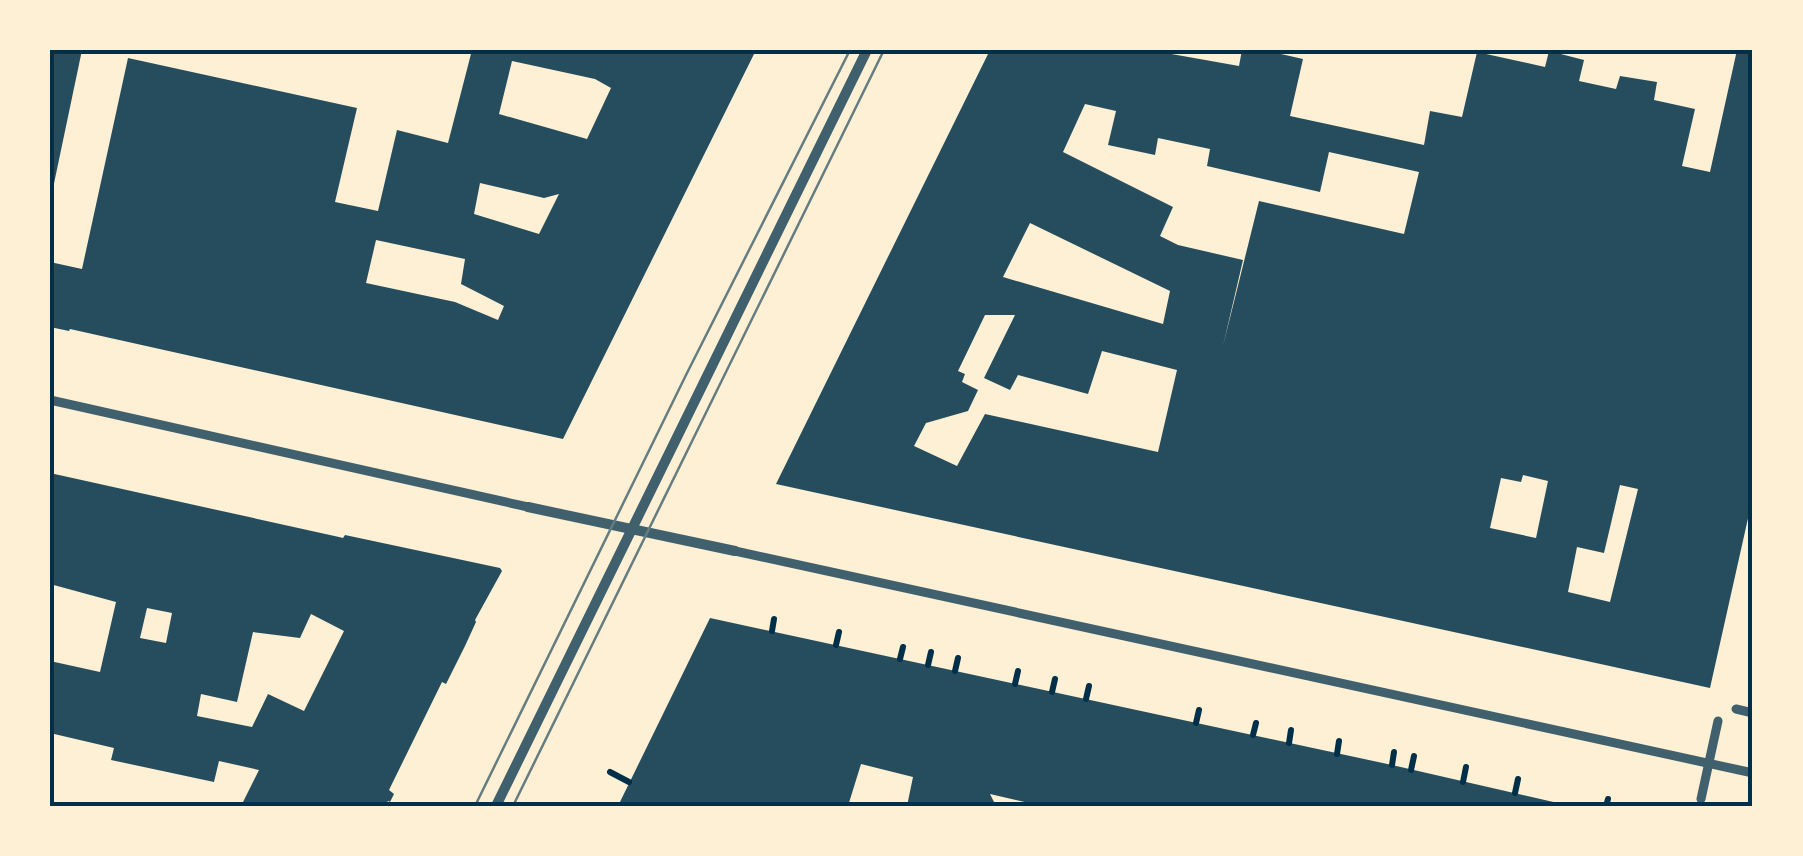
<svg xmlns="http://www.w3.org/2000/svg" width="1803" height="856" viewBox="0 0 1803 856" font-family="Bitter,serif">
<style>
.building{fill:#264d5e;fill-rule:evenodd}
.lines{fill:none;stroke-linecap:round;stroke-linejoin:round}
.path{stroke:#003049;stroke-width:6}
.pedestrian{stroke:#3f606c;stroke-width:9}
.minor{stroke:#3f606c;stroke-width:10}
.tram{stroke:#657d81;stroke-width:2.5}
.neatline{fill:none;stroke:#003049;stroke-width:4}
</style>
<rect width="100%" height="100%" fill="#fdf0d5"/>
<g class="building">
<path d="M 50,50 L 82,50 L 52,193 L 50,193 Z"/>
<path d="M 472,50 L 756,50 L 563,439 L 70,329 L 69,331 L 50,327 L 50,262 L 82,269 L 128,58 L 357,108 L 335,202 L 378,211 L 397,130 L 448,143 ZM 512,61 L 595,79 L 611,88 L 587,139 L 499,114 ZM 480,183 L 544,198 L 559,194 L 539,234 L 474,214 ZM 376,240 L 465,259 L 461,284 L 504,306 L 498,320 L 455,302 L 366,283 Z"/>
<path d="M 990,50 L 1149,50 L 1239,66 L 1242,50 L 1264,50 L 1303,59 L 1290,116 L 1424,145 L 1430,111 L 1462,117 L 1477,52 L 1545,67 L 1549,51 L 1584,60 L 1579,81 L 1616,89 L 1620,76 L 1657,82 L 1654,100 L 1695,109 L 1682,166 L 1710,172 L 1737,50 L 1753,50 L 1753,496 L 1710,688 L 776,484 ZM 1085,104 L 1116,111 L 1108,145 L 1155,155 L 1158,138 L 1210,149 L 1207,166 L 1320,192 L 1329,152 L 1419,172 L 1404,234 L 1259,201 L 1223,346 L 1243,260 L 1178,245 L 1160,236 L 1173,207 L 1063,152 ZM 1030,223 L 1170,291 L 1163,324 L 1003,277 ZM 985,315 L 1015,315 L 984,378 L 1010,390 L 1018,375 L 1088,394 L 1102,351 L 1177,370 L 1158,452 L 985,414 L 957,466 L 914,446 L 926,423 L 968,411 L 978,390 L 962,382 L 965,374 L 958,371 ZM 1523,475 L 1548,481 L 1536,538 L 1490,528 L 1501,478 L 1521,482 ZM 1620,485 L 1638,489 L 1610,602 L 1568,592 L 1577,547 L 1604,553 Z"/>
<path d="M 50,473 L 339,537 L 343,538 L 345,535 L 500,568 L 502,571 L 475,620 L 476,622 L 465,646 L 446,684 L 442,682 L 389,790 L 394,794 L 390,802 L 388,801 L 385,806 L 241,806 L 259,770 L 219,761 L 214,782 L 111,760 L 114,748 L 50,733 L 50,661 L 100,672 L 116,602 L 50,584 ZM 147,608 L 172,613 L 166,643 L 140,638 ZM 311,614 L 344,631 L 304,711 L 268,694 L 252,727 L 197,716 L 201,694 L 237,702 L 253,632 L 300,638 Z"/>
<path d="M 710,618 L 1392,765 L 1571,806 L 1042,806 L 990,794 L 996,806 L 907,806 L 913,777 L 861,764 L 848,806 L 618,806 Z"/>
</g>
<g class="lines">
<g class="path">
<path d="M 772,631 L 774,619"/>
<path d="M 836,645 L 839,632"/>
<path d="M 900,659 L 903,647"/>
<path d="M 928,665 L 931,652"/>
<path d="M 955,671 L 958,658"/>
<path d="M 1015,684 L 1018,671"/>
<path d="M 1052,692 L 1055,679"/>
<path d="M 1086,699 L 1089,686"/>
<path d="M 1196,723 L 1199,710"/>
<path d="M 1253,735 L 1256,723"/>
<path d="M 1289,743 L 1291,730"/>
<path d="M 1337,754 L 1339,741"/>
<path d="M 1392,765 L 1394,752"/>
<path d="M 1411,770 L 1414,756"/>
<path d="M 610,772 L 629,782"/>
<path d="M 1463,782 L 1466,767"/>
<path d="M 1515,793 L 1518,779"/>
<path d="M 1606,806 L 1608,799"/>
</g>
<g class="pedestrian">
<path d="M 50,400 L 528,507"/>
<path d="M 735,551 L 1753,773"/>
<path d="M 1736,709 L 1753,713"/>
<path d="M 1701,799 L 1718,721"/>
</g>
<g class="minor">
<path d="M 528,507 L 735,551"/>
<path d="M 496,806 L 867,50"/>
</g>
<g class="tram">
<path d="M 475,806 L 686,375 L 850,50"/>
<path d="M 513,806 L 884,50"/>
</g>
</g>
<rect width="1803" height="856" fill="none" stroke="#fdf0d5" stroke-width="105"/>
<rect x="52" y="52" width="1698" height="752" class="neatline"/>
</svg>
